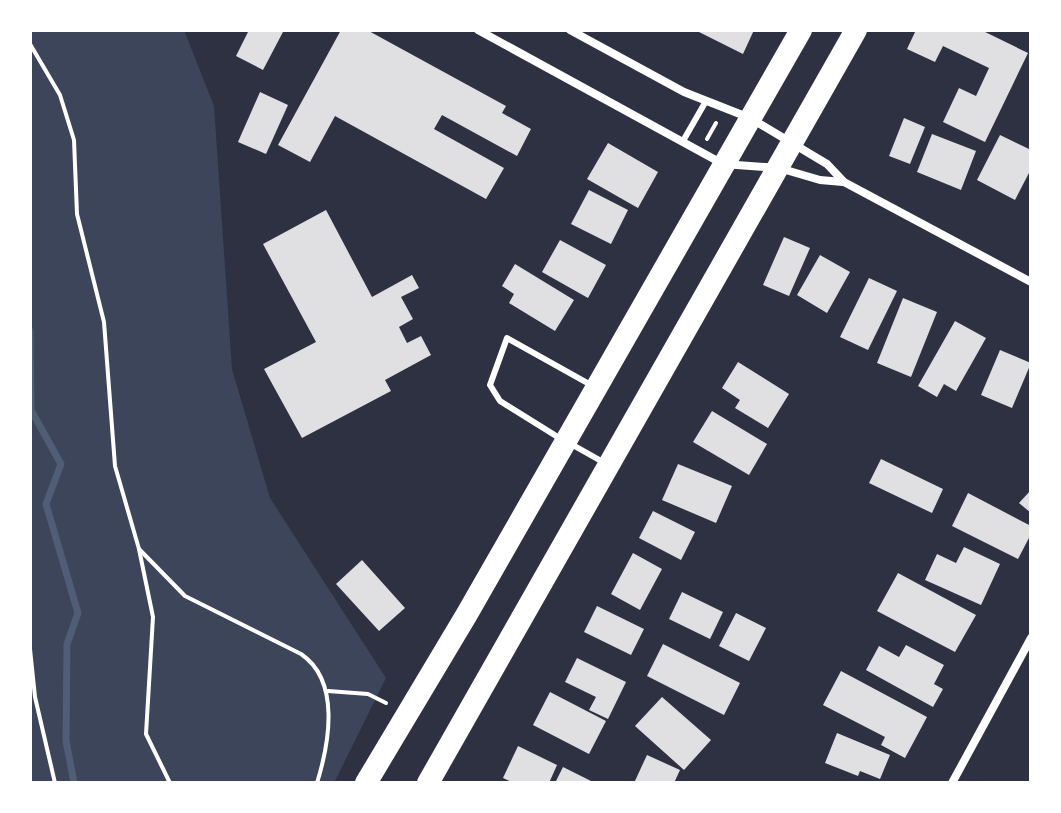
<svg xmlns="http://www.w3.org/2000/svg" width="1061" height="813" viewBox="0 0 1061 813" font-family="'PT Serif',serif">
<style>
.green{fill:#3c4559}
.lines{fill:none;stroke-linecap:round;stroke-linejoin:round}
.stream{stroke:#4f5d75;stroke-width:7}
.building{fill:#e0e0e3}
.path{stroke:#fff;stroke-width:4}
.service{stroke:#fff;stroke-width:6}
.minor{stroke:#fff;stroke-width:8}
.trunk{stroke:#fff;stroke-width:22}
</style>
<rect width="100%" height="100%" fill="#2d3142"/>
<path class="green" d="M 30,30 L 184,30 L 214,106 L 232,369 L 270,498 L 386,678 L 334,783 L 30,783 Z"/>
<g class="lines">
<path class="stream" d="M 30,331 L 31,410 L 61,464 L 46,504 L 78,613 L 67,644 L 66,741 L 74,783"/>
</g>
<g class="building">
<path d="M 249,30 L 284,30 L 263,70 L 236,56 Z"/>
<path d="M 341,30 L 367,30 L 506,106 L 502,113 L 531,129 L 517,156 L 442,115 L 434,129 L 504,168 L 486,199 L 335,116 L 310,162 L 278,145 Z"/>
<path d="M 695,30 L 754,30 L 743,54 Z"/>
<path d="M 916,30 L 981,30 L 1028,53 L 985,142 L 943,122 L 959,88 L 976,96 L 989,68 L 943,46 L 935,62 L 907,49 Z"/>
<path d="M 260,92 L 288,105 L 266,154 L 238,142 Z"/>
<path d="M 904,118 L 925,127 L 910,164 L 889,156 Z"/>
<path d="M 932,134 L 976,151 L 961,190 L 917,172 Z"/>
<path d="M 1000,135 L 1031,150 L 1031,169 L 1015,200 L 977,180 Z"/>
<path d="M 608,143 L 658,172 L 638,208 L 587,179 Z"/>
<path d="M 589,190 L 628,210 L 611,244 L 571,224 Z"/>
<path d="M 326,210 L 372,297 L 412,275 L 419,288 L 401,297 L 413,319 L 399,327 L 407,343 L 421,336 L 431,355 L 385,380 L 391,391 L 302,438 L 264,369 L 316,342 L 263,244 Z"/>
<path d="M 784,237 L 810,248 L 789,296 L 763,285 Z"/>
<path d="M 560,240 L 606,265 L 588,298 L 542,272 Z"/>
<path d="M 820,255 L 850,272 L 827,313 L 797,295 Z"/>
<path d="M 515,264 L 574,300 L 555,331 L 509,303 L 514,294 L 502,286 Z"/>
<path d="M 869,278 L 897,291 L 868,350 L 840,337 Z"/>
<path d="M 903,298 L 937,312 L 911,377 L 877,363 Z"/>
<path d="M 955,321 L 986,338 L 956,391 L 944,384 L 937,397 L 918,386 Z"/>
<path d="M 1000,350 L 1031,363 L 1012,408 L 981,395 Z"/>
<path d="M 738,362 L 789,394 L 768,428 L 735,408 L 740,400 L 722,388 Z"/>
<path d="M 712,411 L 767,444 L 749,475 L 693,442 Z"/>
<path d="M 881,459 L 943,489 L 932,513 L 869,483 Z"/>
<path d="M 678,464 L 732,486 L 716,523 L 662,500 Z"/>
<path d="M 1031,490 L 1031,513 L 1019,503 Z"/>
<path d="M 968,493 L 1031,526 L 1031,534 L 1018,559 L 952,526 Z"/>
<path d="M 653,511 L 695,532 L 681,560 L 639,538 Z"/>
<path d="M 964,547 L 1000,564 L 981,605 L 925,580 L 937,554 L 956,563 Z"/>
<path d="M 633,553 L 662,569 L 640,610 L 611,594 Z"/>
<path d="M 362,560 L 405,608 L 379,631 L 336,584 Z"/>
<path d="M 898,573 L 976,615 L 955,652 L 877,611 Z"/>
<path d="M 682,592 L 723,612 L 710,639 L 669,619 Z"/>
<path d="M 597,606 L 644,629 L 631,655 L 584,632 Z"/>
<path d="M 736,613 L 766,628 L 749,661 L 719,646 Z"/>
<path d="M 663,644 L 740,683 L 724,715 L 647,676 Z"/>
<path d="M 906,645 L 944,665 L 934,684 L 943,689 L 933,707 L 866,670 L 879,646 L 899,657 Z"/>
<path d="M 577,658 L 626,682 L 608,719 L 589,710 L 596,697 L 565,682 Z"/>
<path d="M 841,671 L 927,717 L 905,758 L 881,745 L 885,737 L 823,705 Z"/>
<path d="M 550,692 L 606,721 L 589,754 L 533,725 Z"/>
<path d="M 662,697 L 711,740 L 684,770 L 635,726 Z"/>
<path d="M 837,733 L 890,755 L 880,779 L 860,771 L 858,776 L 825,763 Z"/>
<path d="M 518,746 L 557,765 L 549,783 L 514,783 L 503,778 Z"/>
<path d="M 647,755 L 680,770 L 674,783 L 634,783 Z"/>
<path d="M 563,767 L 595,783 L 555,783 Z"/>
</g>
<g class="lines">
<g class="path">
<path d="M 30,44 L 60,95 L 74,140 L 77,214 L 104,322 L 115,466 L 139,549 L 185,596 L 301,654 C 341,681 329,744 317,783"/>
<path d="M 707,139 L 716,123"/>
<path d="M 139,549 L 153,617 L 146,734 L 170,783"/>
<path d="M 30,649 L 35,697 L 55,783"/>
<path d="M 328,691 L 368,694 L 386,703"/>
</g>
<g class="service">
<path d="M 683,141 L 706,101"/>
<path d="M 561,439 L 500,401 L 490,385 L 507,338 L 591,385"/>
<path d="M 571,444 L 603,462"/>
</g>
<g class="minor">
<path d="M 478,30 L 723,164 L 779,168 L 820,180 L 843,182"/>
<path d="M 570,30 L 684,92 L 750,118 L 827,164 L 844,182 L 1031,282"/>
<path d="M 952,783 L 1031,638"/>
</g>
<g class="trunk">
<path d="M 366,783 L 467,614 L 801,30"/>
<path d="M 428,783 L 856,30"/>
</g>
</g>
<rect width="1061" height="813" fill="none" stroke="#ffffff" stroke-width="64"/>
</svg>
